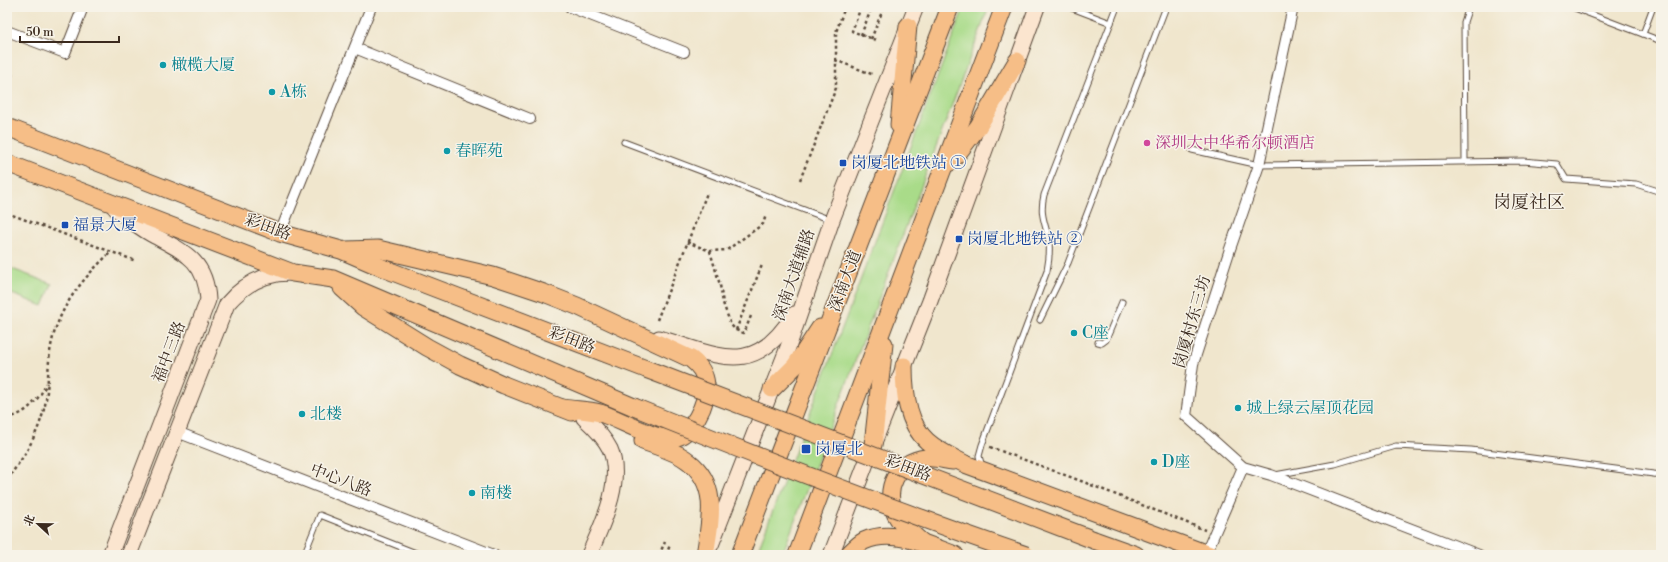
<svg xmlns="http://www.w3.org/2000/svg" width="1668" height="562" viewBox="0 0 1668 562" font-family="'Libre Bodoni','Noto Serif SC',serif">
<style>
.green{fill:#a9db89;stroke:#728254}
.lines{fill:none;stroke-linecap:round;stroke-linejoin:round}
.lane-casing{stroke:#564638;stroke-width:7}
.street-casing{stroke:#564638;stroke-width:12}
.secondary-casing{stroke:#564638;stroke-width:17}
.primary-casing{stroke:#564638;stroke-width:19}
.path{stroke:#564638;stroke-width:2.5;stroke-dasharray:3 3;stroke-linecap:butt}
.lane{stroke:#fff;stroke-width:5}
.street{stroke:#fff;stroke-width:10}
.secondary{stroke:#fbe5cf;stroke-width:15}
.primary{stroke:#f6be87;stroke-width:17}
.primary-bridge-casing{stroke:#564638;stroke-width:19;stroke-linecap:butt}
.primary-bridge{stroke:#f6be87;stroke-width:17}
.culture-dot{fill:#0f9aa8;stroke:#f7f3e8;stroke-width:1.5}
.hotel-dot{fill:#d1479c;stroke:#f7f3e8;stroke-width:1.5}
.transit-dot{fill:#1a4fb4;stroke:#f7f3e8;stroke-width:1.5}
.labels{text-anchor:middle;dominant-baseline:central;stroke-width:3;stroke-linejoin:round;paint-order:stroke}
.culture-label{font-size:16px;fill:#0d838f;stroke:#f7f3e8;text-anchor:start}
.hotel-label{font-size:16px;fill:#b23c85;stroke:#f7f3e8;text-anchor:start}
.transit-label{font-size:16px;fill:#164399;stroke:#f7f3e8;text-anchor:start}
.street-label{font-size:16px;fill:#3b2a1e;stroke:#f7f3e8}
.quarter-label{font-size:18px;fill:#3b2a1e;stroke:#f7f3e8}
</style>
<rect width="100%" height="100%" fill="#f7f3e8"/>
<filter id="ink" filterUnits="userSpaceOnUse"><feTurbulence type="fractalNoise" baseFrequency=".025" numOctaves="2"/><feDisplacementMap in="SourceGraphic" scale="8" xChannelSelector="R" yChannelSelector="G"/><feConvolveMatrix kernelMatrix="1 2 1 2 8 2 1 2 1" color-interpolation-filters="sRGB"/></filter>
<filter id="wash" filterUnits="userSpaceOnUse"><feTurbulence type="fractalNoise" baseFrequency=".012" numOctaves="4" result="noise"/><feDisplacementMap in="SourceGraphic" scale="16" xChannelSelector="R" yChannelSelector="G"/><feGaussianBlur stdDeviation="0.9" result="paint"/><feColorMatrix in="noise" values="0 0 0 0 0 0 0 0 0 0 0 0 0 0 0 0 0 1.4 0 .05"/><feComposite in="paint" operator="in"/></filter>
<g filter="url(#wash)">
<rect width="100%" height="100%" fill="#f0e6cd"/>
<g class="green">
<path d="M 964,7 L 989,7 L 782,555 L 756,555 Z"/>
<path d="M 7,267 L 52,284 L 43,306 L 7,292 Z"/>
</g>
</g>
<g filter="url(#ink)">
<g class="lines">
<defs>
<g id="lane">
<path d="M 1069,7 L 1111,23"/>
<path d="M 1572,7 L 1661,41"/>
<path d="M 1643,34 L 1653,7"/>
<path d="M 624,142 L 831,220"/>
<path d="M 1192,150 L 1259,165 L 1523,161 L 1557,164 L 1566,179 L 1636,184 L 1661,192"/>
<path d="M 1465,161 L 1464,22 L 1469,7"/>
<path d="M 1040,320 L 1068,263 L 1166,7"/>
<path d="M 1098,342 L 1102,343 L 1106,340 L 1122,302"/>
<path d="M 982,467 L 979,456 L 982,445 L 1047,271 C 1049,261 1050,252 1049,242 C 1046,223 1039,216 1044,195 L 1117,7"/>
<path d="M 1275,475 L 1335,464 L 1396,446 L 1471,450 L 1661,475"/>
<path d="M 304,555 L 320,515 L 421,555"/>
</g>
<g id="street">
<path d="M 570,7 L 684,52"/>
<path d="M 1293,7 L 1259,165 L 1230,249 L 1193,364 L 1186,416 L 1243,467 L 1271,475 L 1479,555"/>
<path d="M 7,31 L 65,53 L 83,7"/>
<path d="M 355,48 L 530,119"/>
<path d="M 280,233 L 371,7"/>
<path d="M 177,432 L 494,555"/>
<path d="M 1206,553 L 1243,467"/>
</g>
<g id="secondary">
<path d="M 659,338 C 719,355 753,380 794,314"/>
<path d="M 584,418 C 594,427 604,437 610,449 C 624,481 602,525 589,555"/>
<path d="M 711,545 L 790,342 L 832,220 L 916,7"/>
<path d="M 110,555 L 208,300 C 206,259 182,251 151,234 C 138,227 127,217 115,208"/>
<path d="M 129,555 L 227,304 C 244,284 265,272 293,273"/>
<path d="M 831,555 L 873,445 L 930,301 L 1037,7"/>
</g>
<g id="primary">
<path d="M 899,125 L 908,26"/>
<path d="M 7,127 L 280,233 L 341,250 L 385,269 L 646,369"/>
<path d="M 951,162 L 978,127 L 1017,61"/>
<path d="M 7,163 L 293,273 L 333,279 L 634,407"/>
<path d="M 346,250 L 378,249 L 493,276 L 544,293 L 577,306 L 691,359 C 700,366 705,373 706,385 C 709,401 691,437 673,438 C 653,440 620,419 600,413 C 588,410 575,410 563,408"/>
<path d="M 342,288 L 363,307 L 427,347 L 460,365 L 504,385 L 572,412"/>
<path d="M 904,366 C 904,392 907,423 927,441 C 938,451 952,457 965,464 L 1210,555"/>
<path d="M 772,389 L 795,366 L 820,328"/>
<path d="M 643,441 C 658,447 676,451 688,461 C 720,485 710,522 705,555"/>
<path d="M 873,445 L 884,344"/>
<path d="M 1094,540 L 1136,555"/>
<path d="M 924,544 C 914,535 902,527 896,515 C 882,490 897,461 926,458 C 935,457 944,460 953,461"/>
<path d="M 740,555 L 950,7"/>
<path d="M 797,555 L 1004,7"/>
<path d="M 848,555 C 853,550 858,544 864,541 C 893,528 928,545 955,555"/>
</g>
</defs>
<use href="#lane" class="lane-casing"/>
<use href="#street" class="street-casing"/>
<use href="#secondary" class="secondary-casing"/>
<use href="#primary" class="primary-casing"/>
<g class="path">
<path d="M 861,7 L 852,31 L 878,41"/>
<path d="M 861,35 L 872,7"/>
<path d="M 871,39 L 884,7"/>
<path d="M 835,60 L 874,75"/>
<path d="M 7,74 L 13,76"/>
<path d="M 800,180 L 836,88 L 836,32 L 845,7"/>
<path d="M 7,213 L 136,261"/>
<path d="M 687,242 L 710,251 L 727,250 L 763,224 L 766,215"/>
<path d="M 710,251 L 720,285 L 723,303 L 731,325 L 736,330 L 744,333 L 751,316"/>
<path d="M 657,320 L 707,193"/>
<path d="M 736,330 L 762,265"/>
<path d="M 7,418 C 26,415 39,399 47,383"/>
<path d="M 990,447 L 1081,481 L 1205,530"/>
<path d="M 7,480 C 13,471 20,462 26,452 C 33,440 39,427 43,413 C 49,393 47,373 50,352 C 56,310 81,280 111,252"/>
<path d="M 659,555 L 665,542"/>
<path d="M 666,555 L 670,545"/>
</g>
<use href="#lane" class="lane"/>
<use href="#street" class="street"/>
<use href="#secondary" class="secondary"/>
<use href="#primary" class="primary"/>
<defs>
<g id="primary-bridge">
<path d="M 646,369 L 1094,540"/>
<path d="M 634,407 C 763,459 893,510 1026,555"/>
</g>
</defs>
<use href="#primary-bridge" class="primary-bridge-casing"/>
<use href="#primary-bridge" class="primary-bridge"/>
</g>
</g>
<g class="culture-dot">
<circle cx="163" cy="65" r="4"/>
<circle cx="272" cy="92" r="4"/>
<circle cx="447" cy="151" r="4"/>
<circle cx="1074" cy="333" r="4"/>
<circle cx="1238" cy="408" r="4"/>
<circle cx="302" cy="414" r="4"/>
<circle cx="1154" cy="462" r="4"/>
<circle cx="472" cy="493" r="4"/>
</g>
<circle class="hotel-dot" cx="1147" cy="143" r="4"/>
<g class="transit-dot">
<rect x="839" y="159" width="8" height="8" rx="2"/>
<rect x="61" y="221" width="8" height="8" rx="2"/>
<rect x="955" y="235" width="8" height="8" rx="2"/>
<rect x="801" y="444" width="10" height="10" rx="2"/>
</g>
<g class="labels">
<g class="culture-label">
<text x="171" y="65">橄榄大厦</text>
<text x="280" y="92">A栋</text>
<text x="455" y="151">春晖苑</text>
<text x="1082" y="333">C座</text>
<text x="1246" y="408">城上绿云屋顶花园</text>
<text x="310" y="414">北楼</text>
<text x="1162" y="462">D座</text>
<text x="480" y="493">南楼</text>
</g>
<g class="hotel-label">
<text x="1155" y="143">深圳大中华希尔顿酒店</text>
</g>
<g class="transit-label">
<text x="851" y="163">岗厦北地铁站 ①</text>
<text x="73" y="225">福景大厦</text>
<text x="967" y="239">岗厦北地铁站 ②</text>
<text x="815" y="449">岗厦北</text>
</g>
<g class="street-label">
<text transform="translate(268 227) rotate(20)">彩田路</text>
<text transform="translate(794 275) rotate(-71)">深南大道辅路</text>
<text transform="translate(845 281) rotate(-69)">深南大道</text>
<text transform="translate(1192 322) rotate(-74)">岗厦村东三坊</text>
<text transform="translate(572 340) rotate(21)">彩田路</text>
<text transform="translate(169 352) rotate(-69)">福中三路</text>
<text transform="translate(908 468) rotate(21)">彩田路</text>
<text transform="translate(341 480) rotate(21)">中心八路</text>
</g>
<g class="quarter-label">
<text x="1529" y="202">岗厦社区</text>
</g>
</g>
<rect width="1668" height="562" fill="none" stroke="#f7f3e8" stroke-width="24"/>
<g transform="translate(38 524) rotate(292)" stroke="#f7f3e8" stroke-width="3" paint-order="stroke">
<path d="M0-3L7 15L0 10L-7 15Z" fill="#3b2a1e"/>
<text y="-6" font-size="11" font-weight="bold" text-anchor="middle" fill="#3b2a1e">北</text>
</g>
<path d="M20 36v6h99v-6" fill="none" stroke="#3b2a1e" stroke-width="2"/>
<text x="26" y="36" font-size="12" fill="#3b2a1e" stroke="#f7f3e8" stroke-width="3" paint-order="stroke">50 m</text>
</svg>
